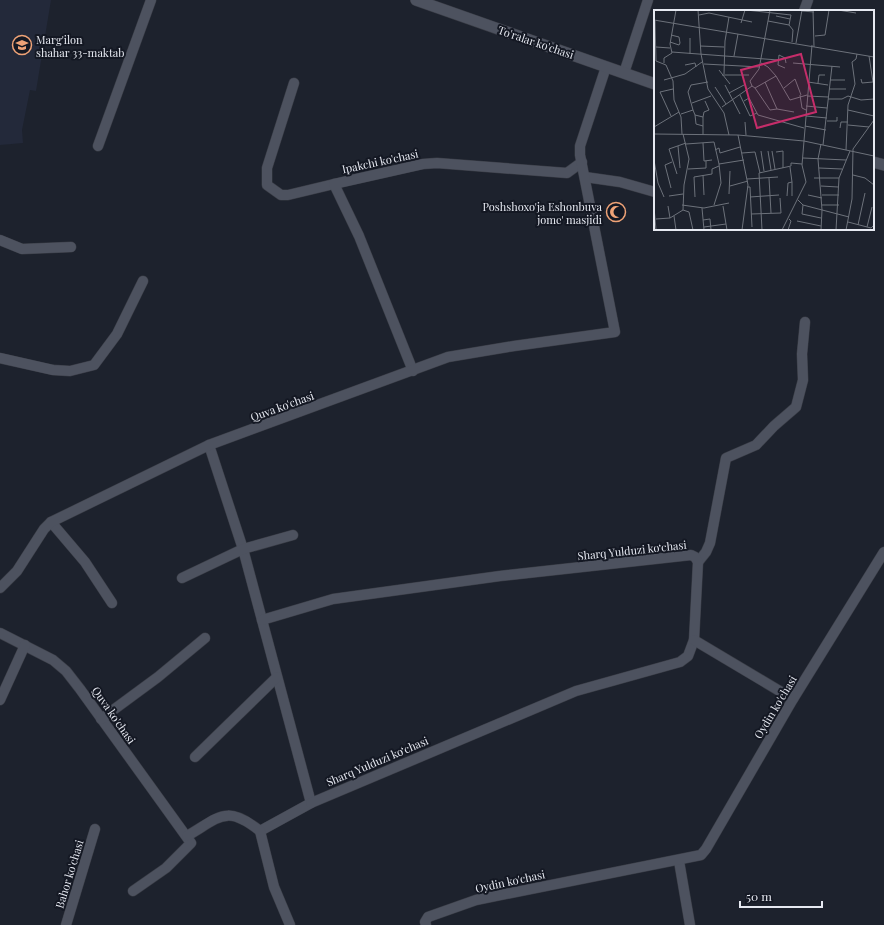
<svg xmlns="http://www.w3.org/2000/svg" width="884" height="925" viewBox="0 0 884 925" font-family="'Playfair Display',serif">
<style>
.built{fill:#23293a}
.lines{fill:none;stroke-linecap:round;stroke-linejoin:round}
.minor-casing{stroke:#393c45;stroke-width:11}
.tertiary-casing{stroke:#393c45;stroke-width:12}
.minor{stroke:#4d525f;stroke-width:10}
.tertiary{stroke:#4d525f;stroke-width:11}
.labels{text-anchor:middle;dominant-baseline:central;stroke-width:4;stroke-linejoin:round;paint-order:stroke}
.poi-label{font-size:11px;fill:#e6e9f1;stroke:#141823;text-anchor:start}
.street-label{font-size:11px;fill:#e6e9f1;stroke:#141823}
.inset-road{fill:none;stroke:#6d727b;stroke-width:1}
.view{fill:#c62d6a;fill-opacity:0.15;stroke:#c62d6a;stroke-width:2}
.inset-edge{fill:none;stroke:#e6e9f1;stroke-width:2}
</style>
<rect width="100%" height="100%" fill="#1d222d"/>
<path class="built" d="M 0,0 L 51,0 L 36,91 L 30,90 L 22,130 L 23,143 L 0,145 Z"/>
<g class="lines">
<defs>
<g id="minor">
<path d="M 804,11 L 808,0"/>
<path d="M 624,73 L 648,0"/>
<path d="M 294,83 L 267,168 L 267,185 L 281,195 L 288,195 L 334,184"/>
<path d="M 98,146 L 151,0"/>
<path d="M 585,177 L 620,182 L 655,192"/>
<path d="M 0,240 L 22,249 L 71,247"/>
<path d="M 0,358 L 53,370 L 70,371 L 94,365 L 117,334 L 143,281"/>
<path d="M 413,371 L 359,236 L 334,184 L 423,164 L 437,163 L 567,173 L 582,162"/>
<path d="M 209,445 L 243,549 L 311,803 L 260,831"/>
<path d="M 51,522 L 85,562 L 112,603"/>
<path d="M 698,562 L 706,552 L 710,543 L 726,458 L 756,445 L 774,426 L 796,407 L 803,380 L 802,354 L 805,322"/>
<path d="M 182,578 L 243,549 L 293,535"/>
<path d="M 0,588 L 17,571 L 44,529 L 51,522 L 209,445 L 448,357 L 514,346 L 615,332 L 580,155 L 580,146 L 606,67"/>
<path d="M 262,620 L 333,599 L 500,576 L 691,555 L 695,557 L 698,562 L 694,640 L 688,656 L 680,662 L 576,691 L 311,803"/>
<path d="M 0,633 L 53,660 L 66,671 L 80,689 L 191,843 L 166,868 L 133,891"/>
<path d="M 694,640 L 793,699"/>
<path d="M 0,700 L 25,645"/>
<path d="M 101,719 L 158,677 L 205,638"/>
<path d="M 195,757 L 277,677"/>
<path d="M 187,836 C 220,817 226,804 260,831 L 274,887 L 290,925"/>
<path d="M 679,861 L 690,925"/>
<path d="M 66,925 L 95,829"/>
<path d="M 426,925 L 425,922 L 428,917 L 476,900 L 701,855 L 706,849 L 793,699 L 884,552"/>
</g>
<g id="tertiary">
<path d="M 416,0 L 655,84"/>
<path d="M 873,162 L 884,165"/>
</g>
</defs>
<use href="#minor" class="minor-casing"/>
<use href="#tertiary" class="tertiary-casing"/>
<use href="#minor" class="minor"/>
<use href="#tertiary" class="tertiary"/>
</g>
<defs>
<symbol id="school-ring" viewBox="-11 -11 22 22"><circle r="9.5" fill="#141823" stroke="#efa377" stroke-width="1.5"/><path d="M0-5L7-2L0 1L-7-2ZM-4 1L0 2.5L4 1V4Q0 6-4 4Z" fill="#efa377"/></symbol>
<symbol id="mosque-ring" viewBox="-11 -11 22 22"><circle r="9.5" fill="#141823" stroke="#efa377" stroke-width="1.5"/><path d="M3.5-4.9A6 6 0 1 0 3.5 4.9A5 5 0 1 1 3.5-4.9Z" fill="#efa377"/></symbol>
</defs>
<g fill-rule="evenodd">
<use href="#school-ring" x="11" y="34" width="22" height="22"/>
<use href="#mosque-ring" x="605" y="201" width="22" height="22"/>
</g>
<g class="labels">
<g class="poi-label">
<text x="36" y="39">Marg'ilon<tspan x="36" dy="13">shahar 33-maktab</tspan></text>
<text x="602" y="206" text-anchor="end">Poshshoxo'ja Eshonbuva<tspan x="602" dy="13">jome' masjidi</tspan></text>
</g>
<g class="street-label">
<text transform="translate(536 42) rotate(19)">To'ralar ko'chasi</text>
<text transform="translate(380 161) rotate(-12)">Ipakchi ko'chasi</text>
<text transform="translate(282 406) rotate(-20)">Quva ko'chasi</text>
<text transform="translate(632 550) rotate(-6)">Sharq Yulduzi koʻchasi</text>
<text transform="translate(775 707) rotate(-59)">Oydin ko'chasi</text>
<text transform="translate(114 715) rotate(55)">Quva ko'chasi</text>
<text transform="translate(377 761) rotate(-23)">Sharq Yulduzi koʻchasi</text>
<text transform="translate(69 874) rotate(-73)">Bahor ko'chasi</text>
<text transform="translate(510 881) rotate(-12)">Oydin ko'chasi</text>
</g>
</g>
<g transform="translate(654 10)">
<rect width="220" height="220" fill="#1d222d"/>
<path class="inset-road" d="M 44,0 L 47,44 L 54,79 L 70,103 L 75,125M 92,0 L 137,5 L 135,15 L 114,11M 159,0 L 160,37M 184,0 L 202,3M 148,1 L 160,2M 45,5 L 55,3 L 98,12M 122,6 L 136,9M 0,10 L 220,47M 1,11 L 2,51 L 12,55 L 19,71 L 20,90 L 27,107 L 28,124M 87,13 L 91,0M 135,15 L 139,20 L 138,32M 161,26 L 171,25 L 175,0M 36,28 L 36,44M 16,32 L 25,35 L 26,33 L 25,27 L 17,25M 142,33 L 148,0M 46,36 L 70,37M 2,37 L 16,38M 18,42 L 124,50M 80,46 L 84,24M 215,46 L 219,72M 10,53 L 10,48 L 18,43 L 16,34 L 22,0M 107,53 L 114,57 L 122,66 L 136,90 L 153,85M 139,53 L 186,57M 50,54 L 106,57M 31,55 L 41,53 L 42,57M 131,58 L 124,55 L 125,45 L 131,48 L 132,53M 65,60 L 76,74M 70,64 L 71,31 L 75,7M 68,65 L 95,65M 207,69 L 208,73 L 219,72M 10,70 L 31,64 L 48,52M 176,70 L 191,70M 96,71 L 105,59 L 116,0M 154,72 L 174,75M 164,73 L 165,65 L 171,65M 71,75 L 86,104M 98,76 L 101,78 L 122,66M 61,77 L 72,94M 101,78 L 116,100 L 123,99 L 111,72M 130,78 L 141,69 L 147,85M 175,79 L 192,79M 75,83 L 90,75M 86,85 L 96,106 L 103,103M 146,85 L 148,98 L 152,100M 153,86 L 174,87M 174,89 L 188,89 L 194,86 L 207,90 L 220,89M 90,91 L 95,88 L 104,105 L 150,118M 38,93 L 57,86M 152,96 L 173,98M 68,97 L 98,76 L 96,71M 123,99 L 140,102M 39,100 L 41,105 L 49,107 L 49,125M 194,100 L 220,106M 27,104 L 39,100 L 34,82 L 37,75 L 54,72M 41,105 L 42,114 L 49,116M 17,106 L 6,82 L 19,79M 152,106 L 173,108M 49,107 L 50,102 L 55,100 L 51,91M 173,111 L 183,111 L 183,107M 91,112 L 92,125M 194,115 L 215,117M 151,116 L 172,120M 0,117 L 25,102M 186,118 L 187,112 L 194,112M 0,124 L 84,125 L 150,131 L 220,146M 29,124 L 35,149 L 30,175 L 29,200M 84,125 L 94,175 L 88,220M 49,133 L 50,151 L 58,150M 32,134 L 60,132 L 65,154M 167,134 L 164,149 L 168,200M 169,135 L 178,56M 24,136 L 26,158M 61,140 L 65,138 L 66,143 L 86,137M 192,140 L 194,95 L 201,74 L 198,52 L 202,49 L 203,44M 107,141 L 110,161M 114,141 L 117,160M 118,141 L 121,159M 122,142 L 129,141 L 129,158M 88,143 L 101,142 L 106,163M 149,148 L 192,150M 0,150 L 4,173 L 10,187M 165,158 L 188,159M 34,159 L 52,158 L 52,151M 23,164 L 15,139 L 32,133M 49,165 L 50,185M 199,165 L 211,168 L 220,175M 115,168 L 117,203M 160,168 L 185,168M 93,169 L 124,167M 76,176 L 94,171M 167,176 L 184,177M 93,177 L 96,177 L 98,217M 17,178 L 11,155 L 18,152M 75,184 L 76,161M 154,185 L 168,188M 168,185 L 185,185M 15,186 L 29,184M 133,186 L 134,173 L 138,172 L 136,157M 138,186 L 138,172M 41,187 L 40,167 L 58,164 L 58,159 L 65,156M 96,187 L 125,185M 220,189 L 220,176M 144,190 L 149,195 L 195,207M 28,195 L 50,198 L 75,193M 60,195 L 67,173 L 65,154 L 90,150M 149,195 L 148,204 L 167,208M 168,195 L 185,195M 14,196 L 16,208M 69,196 L 73,220M 0,197 L 2,220M 48,198 L 50,220M 29,200 L 35,202 L 39,220M 97,204 L 127,203 L 126,188M 20,206 L 22,220M 2,209 L 16,208 L 29,200M 49,210 L 56,209 L 57,220M 143,211 L 167,216M 194,212 L 217,218 L 220,215M 204,215 L 211,183M 50,217 L 72,214M 213,217 L 218,197M 108,220 L 105,163 L 137,156 L 137,153 L 148,154M 128,220 L 152,172 L 148,155 L 158,35M 134,220 L 137,211 L 135,209M 167,220 L 168,200M 182,220 L 185,168 L 196,141M 192,220 L 198,189 L 199,139 L 220,110"/>
<path class="view" d="M 147,44 L 162,102 L 103,118 L 87,60 Z"/>
<rect width="220" height="220" class="inset-edge"/>
</g>
<path d="M740 901v6h82v-6" fill="none" stroke="#e6e9f1" stroke-width="2"/>
<text x="746" y="901" font-size="12" fill="#e6e9f1" stroke="#141823" stroke-width="3" paint-order="stroke">50 m</text>
</svg>
